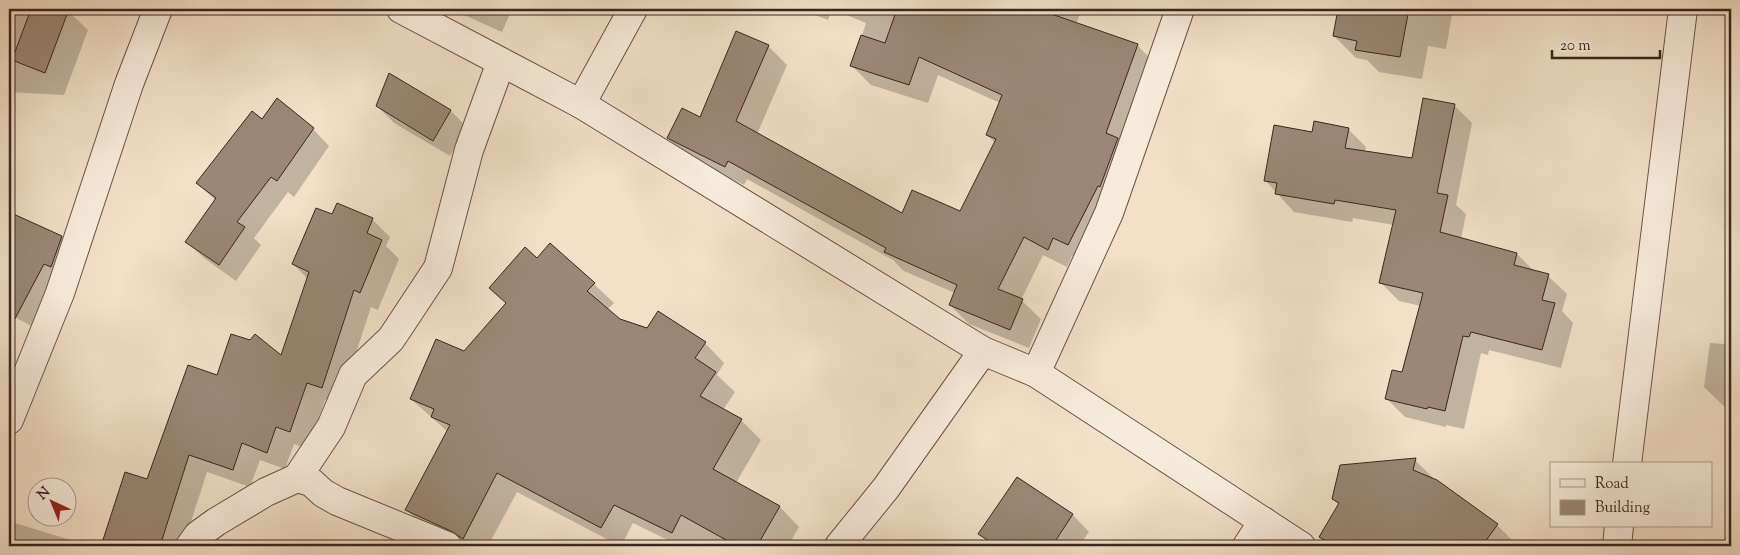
<svg xmlns="http://www.w3.org/2000/svg" width="1740" height="555" viewBox="0 0 1740 555" font-family="'Sorts Mill Goudy',serif">
<style>
.shadow{fill:#0003}
.building{fill:#9a8775;stroke:#3a251d}
.lines{fill:none;stroke-linecap:round;stroke-linejoin:round}
.minor-casing{stroke:#685448;stroke-width:30}
.tertiary-casing{stroke:#685448;stroke-width:30}
.minor{stroke:#f7ecdb;stroke-width:28}
.tertiary{stroke:#f7ecdb;stroke-width:28}
</style>
<rect width="100%" height="100%" fill="#f2e1c7"/>
<filter id="stains"><feTurbulence type="fractalNoise" baseFrequency=".004" numOctaves="4"/><feColorMatrix values="0 0 0 0 .2 0 0 0 0 .09 0 0 0 0 .02 0 0 0 .5 -.17"/></filter>
<radialGradient id="worn" r=".72"><stop offset=".6" stop-color="#630" stop-opacity="0"/><stop offset="1" stop-color="#630" stop-opacity=".3"/></radialGradient>
<g class="shadow">
<path d="M 9,9 L 63,9 L 68,11 L 88,30 L 64,95 L 9,92 Z"/>
<path d="M 457,9 L 512,9 L 502,32 L 462,14 Z"/>
<path d="M 799,9 L 945,9 L 957,13 L 958,9 L 1082,9 L 1076,24 L 1137,45 L 1156,64 L 1087,263 L 1072,256 L 1067,267 L 1043,255 L 1021,300 L 1041,319 L 1029,348 L 969,324 L 950,305 L 955,293 L 904,271 L 893,260 L 747,179 L 744,185 L 687,157 L 668,138 L 701,118 L 768,46 L 787,65 L 757,134 L 903,214 L 961,213 L 995,143 L 987,135 L 1000,103 L 938,75 L 928,103 L 871,85 L 852,66 L 866,23 L 832,9 L 828,20 Z"/>
<path d="M 1339,9 L 1453,9 L 1446,49 L 1428,46 L 1422,79 L 1379,72 L 1367,60 L 1356,58 L 1334,36 Z"/>
<path d="M 390,75 L 451,111 L 467,127 L 450,156 L 394,123 L 377,106 Z"/>
<path d="M 1454,105 L 1472,123 L 1456,205 L 1466,214 L 1461,239 L 1517,254 L 1535,272 L 1548,276 L 1567,294 L 1562,311 L 1573,323 L 1561,368 L 1489,350 L 1488,355 L 1481,353 L 1464,429 L 1446,425 L 1446,427 L 1405,417 L 1387,399 L 1403,373 L 1421,306 L 1399,301 L 1381,283 L 1394,225 L 1353,218 L 1352,222 L 1294,212 L 1265,180 L 1348,129 L 1366,147 L 1365,152 L 1413,160 Z"/>
<path d="M 313,129 L 329,146 L 294,197 L 288,192 L 254,238 L 261,245 L 236,281 L 204,258 L 187,242 L 216,201 L 197,183 Z"/>
<path d="M 1730,140 L 1731,140 L 1731,184 L 1725,177 Z"/>
<path d="M 9,214 L 62,237 L 78,254 L 35,328 L 9,314 Z"/>
<path d="M 333,216 L 372,219 L 390,237 L 386,246 L 399,259 L 378,310 L 371,307 L 339,405 L 325,400 L 308,449 L 294,444 L 285,469 L 260,460 L 250,487 L 207,472 L 183,546 L 102,546 L 126,473 L 148,480 L 218,377 L 282,357 L 308,279 L 293,264 Z"/>
<path d="M 537,260 L 594,284 L 614,303 L 607,310 L 620,320 L 648,329 L 705,343 L 724,363 L 717,375 L 735,392 L 723,410 L 741,420 L 761,440 L 736,483 L 780,507 L 799,527 L 788,546 L 680,546 L 633,523 L 621,546 L 620,546 L 517,492 L 488,546 L 464,546 L 426,529 L 407,510 L 448,432 L 411,399 L 465,353 L 507,304 Z"/>
<path d="M 1731,302 L 1731,413 L 1704,387 L 1710,343 L 1725,344 Z"/>
<path d="M 1415,460 L 1433,478 L 1433,480 L 1497,525 L 1515,543 L 1513,546 L 1330,546 L 1320,536 L 1339,505 L 1333,499 Z"/>
<path d="M 1017,478 L 1073,515 L 1089,532 L 1079,546 L 992,546 L 980,534 Z"/>
<path d="M 15,523 L 90,546 L 9,546 Z"/>
</g>
<g class="building">
<path d="M 31,9 L 69,9 L 45,73 L 12,60 Z"/>
<path d="M 897,9 L 1037,9 L 1138,44 L 1106,133 L 1118,138 L 1100,187 L 1098,186 L 1068,245 L 1053,238 L 1048,250 L 1024,237 L 998,289 L 1023,299 L 1010,330 L 949,305 L 957,285 L 884,252 L 886,248 L 728,161 L 725,167 L 667,138 L 682,108 L 700,117 L 736,31 L 769,45 L 736,121 L 902,213 L 912,190 L 960,211 L 996,139 L 986,135 L 1002,95 L 919,57 L 909,85 L 850,66 L 861,35 L 885,43 Z"/>
<path d="M 1338,9 L 1409,9 L 1400,57 L 1355,50 L 1357,41 L 1333,36 Z"/>
<path d="M 389,73 L 451,110 L 433,141 L 376,106 Z"/>
<path d="M 277,98 L 314,128 L 277,181 L 271,177 L 237,222 L 245,227 L 219,265 L 185,242 L 216,198 L 196,183 L 252,111 L 262,119 Z"/>
<path d="M 1423,98 L 1455,104 L 1437,193 L 1448,195 L 1440,232 L 1517,253 L 1514,265 L 1549,274 L 1542,300 L 1555,303 L 1542,350 L 1471,332 L 1469,337 L 1463,336 L 1445,411 L 1428,407 L 1427,409 L 1385,399 L 1392,370 L 1402,372 L 1423,293 L 1379,283 L 1396,210 L 1335,200 L 1334,204 L 1275,194 L 1277,183 L 1264,181 L 1274,125 L 1312,132 L 1314,121 L 1349,128 L 1345,148 L 1412,158 Z"/>
<path d="M 337,203 L 373,218 L 367,233 L 382,240 L 360,293 L 354,290 L 322,388 L 307,383 L 290,432 L 276,427 L 267,453 L 242,443 L 233,470 L 189,455 L 160,546 L 101,546 L 125,472 L 147,479 L 188,365 L 217,375 L 231,334 L 250,340 L 255,334 L 281,355 L 309,272 L 292,264 L 316,208 L 332,214 Z"/>
<path d="M 9,212 L 62,236 L 51,267 L 44,264 L 9,330 Z"/>
<path d="M 550,243 L 595,283 L 587,291 L 620,319 L 647,328 L 658,311 L 706,342 L 695,358 L 716,372 L 700,396 L 742,419 L 713,469 L 780,506 L 757,546 L 737,546 L 681,515 L 672,533 L 614,505 L 601,528 L 497,473 L 463,539 L 453,532 L 405,510 L 450,425 L 431,417 L 434,409 L 410,399 L 436,339 L 464,351 L 506,303 L 489,288 L 525,247 L 537,258 Z"/>
<path d="M 1416,458 L 1413,470 L 1437,480 L 1498,524 L 1482,546 L 1335,546 L 1319,537 L 1339,503 L 1332,499 L 1340,465 Z"/>
<path d="M 1017,477 L 1073,514 L 1052,546 L 997,546 L 978,534 Z"/>
</g>
<g class="lines">
<defs>
<g id="minor">
<path d="M 581,104 L 633,9"/>
<path d="M 1036,373 L 1109,213 L 1180,9"/>
<path d="M 9,420 L 60,293 L 129,84 L 158,9"/>
<path d="M 1627,464 L 1683,9"/>
<path d="M 297,478 L 311,482 L 323,493 L 337,501 L 447,546"/>
<path d="M 190,546 L 198,535 L 216,522 L 266,492 L 297,478 L 331,427 L 353,375 L 391,339 L 438,268 L 469,150 L 501,62"/>
<path d="M 839,546 L 886,488 L 983,351"/>
<path d="M 1247,546 L 1263,521"/>
<path d="M 1617,546 L 1619,526"/>
</g>
<path id="tertiary" d="M 401,9 L 581,104 L 983,351 L 1036,373 L 1301,546"/>
</defs>
<use href="#minor" class="minor-casing"/>
<use href="#tertiary" class="tertiary-casing"/>
<use href="#minor" class="minor"/>
<use href="#tertiary" class="tertiary"/>
</g>
<rect width="1740" height="555" fill="none" stroke="#f2e1c7" stroke-width="30"/>
<rect x="10" y="10" width="1720" height="535" fill="none" stroke="#3a251d" stroke-width="2.5"/>
<rect x="15" y="15" width="1710" height="525" fill="none" stroke="#3a251d"/>
<rect x="1550" y="462" width="162" height="65" fill="#f7ecdb" stroke="#ab9c8f"/>
<rect x="1560" y="479" width="25" height="8" fill="#f7ecdb" stroke="#ab9c8f"/>
<text x="1595" y="488" font-size="15" fill="#3a251d">Road</text>
<rect x="1560" y="500" width="25" height="15" fill="#9a8775" stroke="#ab9c8f"/>
<text x="1595" y="512" font-size="15" fill="#3a251d">Building</text>
<g transform="translate(52 502) rotate(316)"><circle r="24" fill="#f7ecdb" stroke="#ab9c8f"/>
<path d="M0-4L9 19L0 12L-9 19Z" fill="#8f2418"/>
<text y="-8" font-size="14" font-weight="bold" text-anchor="middle" fill="#3a251d">N</text>
</g>
<path d="M1552 50v8h108v-8" fill="none" stroke="#3a251d" stroke-width="2.5"/>
<text x="1560" y="50" font-size="15" fill="#3a251d" stroke="#f7ecdb" stroke-width="4" paint-order="stroke">20 m</text>
<rect width="100%" height="100%" filter="url(#stains)"/>
<rect width="100%" height="100%" fill="url(#worn)"/>
</svg>
